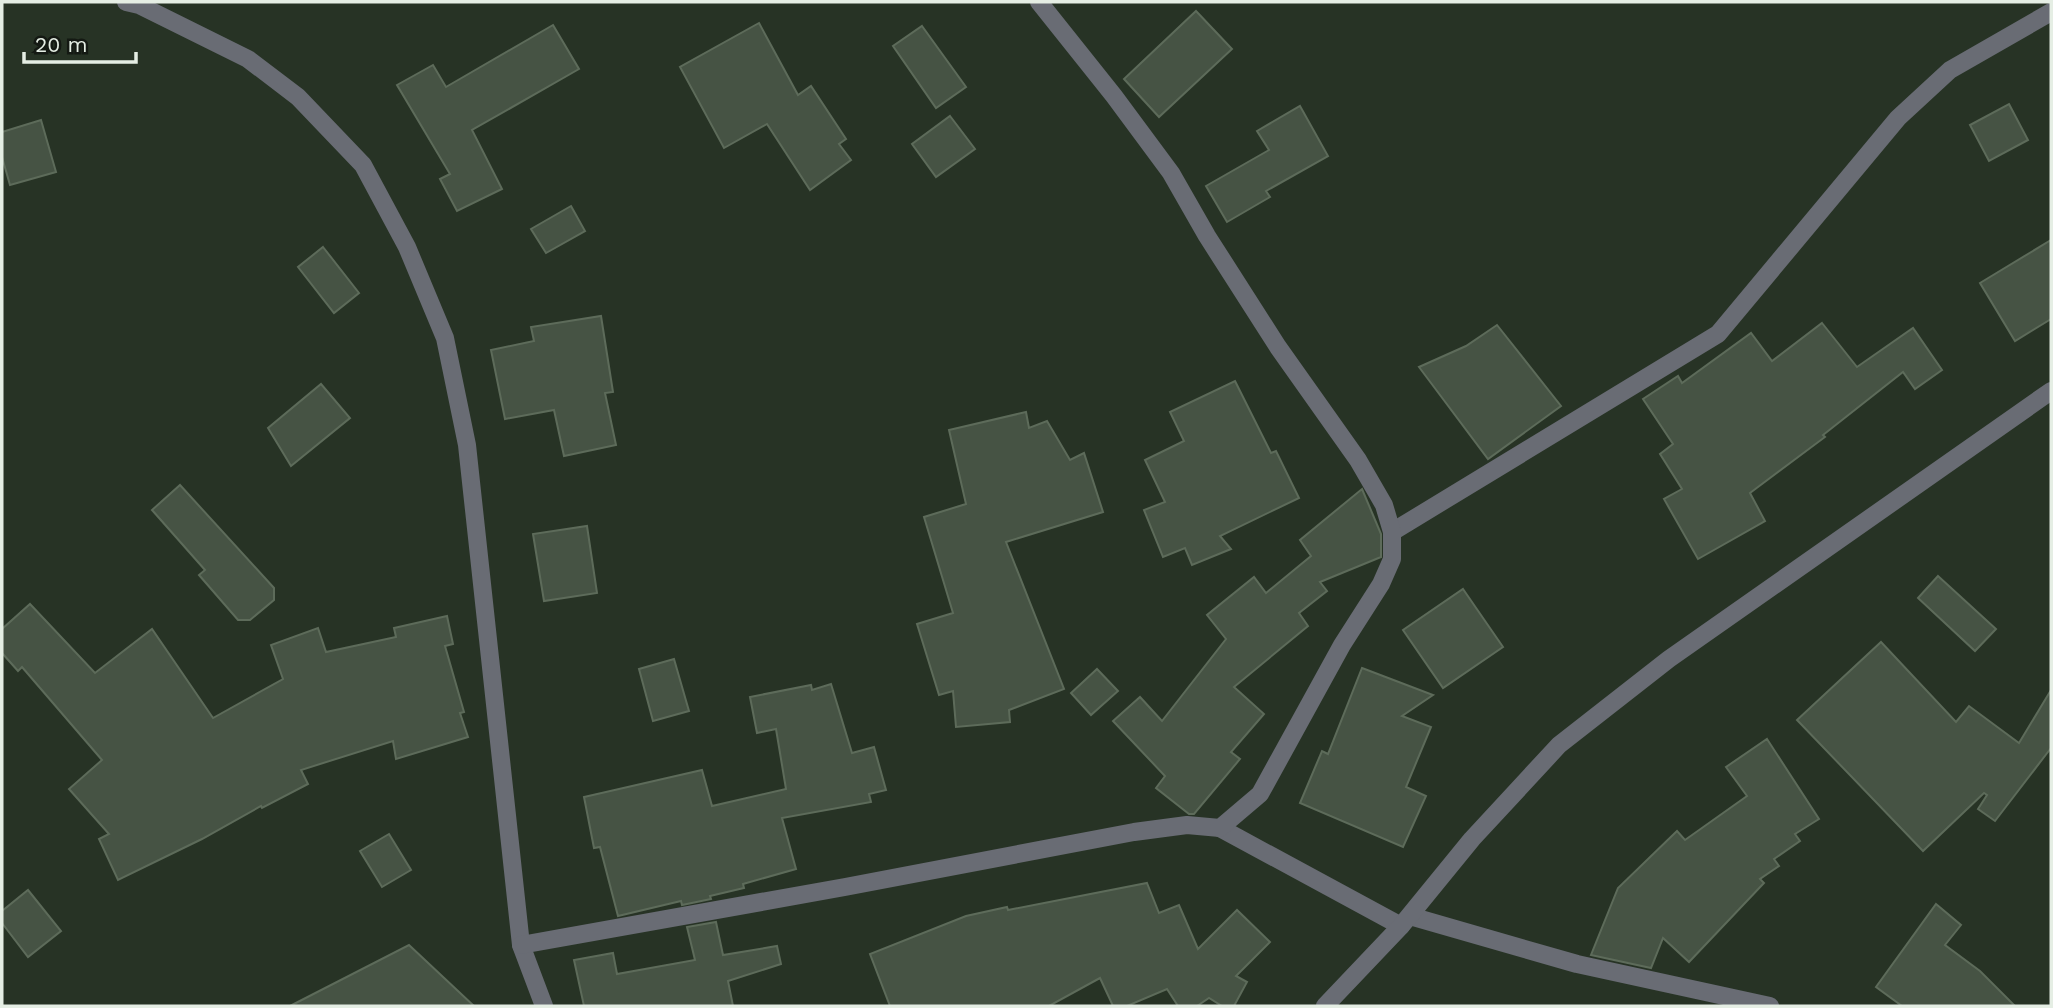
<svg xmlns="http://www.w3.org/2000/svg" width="2053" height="1008" viewBox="0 0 2053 1008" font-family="'Work Sans',sans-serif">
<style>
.building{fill:#465344;stroke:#5d6b5a;stroke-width:2}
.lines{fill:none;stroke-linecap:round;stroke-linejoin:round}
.minor{stroke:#696c74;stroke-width:18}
</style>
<rect width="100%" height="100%" fill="#273325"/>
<g class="building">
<path d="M 1196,11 L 1232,49 L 1159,117 L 1124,79 Z"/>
<path d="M 759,23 L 798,95 L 811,86 L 846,139 L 839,144 L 851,160 L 810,190 L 767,124 L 724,148 L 680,67 Z"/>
<path d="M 553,25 L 579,69 L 472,130 L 502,189 L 457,211 L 440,179 L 450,174 L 397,85 L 433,65 L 446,87 Z"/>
<path d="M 922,26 L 966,87 L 936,108 L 893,46 Z"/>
<path d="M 2009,104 L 2028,140 L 1989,161 L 1970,125 Z"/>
<path d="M 1300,106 L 1328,156 L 1266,191 L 1270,197 L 1227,222 L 1206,186 L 1269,150 L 1257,131 Z"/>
<path d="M 950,116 L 975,149 L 936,177 L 912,144 Z"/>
<path d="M 41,120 L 56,172 L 10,185 L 2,157 L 2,132 Z"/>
<path d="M 571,206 L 585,231 L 546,253 L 531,229 Z"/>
<path d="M 2051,240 L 2051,319 L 2015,341 L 1980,283 Z"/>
<path d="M 323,247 L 359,293 L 334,313 L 298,267 Z"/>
<path d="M 601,316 L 613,392 L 605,393 L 616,445 L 564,456 L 554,410 L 505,419 L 491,350 L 534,341 L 531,327 Z"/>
<path d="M 1822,323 L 1857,367 L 1913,328 L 1942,370 L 1915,389 L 1903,372 L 1823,435 L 1825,437 L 1750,493 L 1765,521 L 1698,559 L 1664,499 L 1682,489 L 1660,454 L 1673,444 L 1643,399 L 1678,376 L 1682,383 L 1751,333 L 1772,361 Z"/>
<path d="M 1497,325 L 1561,406 L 1488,459 L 1419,367 L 1466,346 Z"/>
<path d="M 1235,381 L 1271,453 L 1276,451 L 1299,498 L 1220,536 L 1231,549 L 1192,565 L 1185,548 L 1163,557 L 1144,510 L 1165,502 L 1145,460 L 1184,441 L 1170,412 Z"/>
<path d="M 321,384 L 350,418 L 291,466 L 268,428 Z"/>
<path d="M 1026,412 L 1029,428 L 1047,421 L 1070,460 L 1084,453 L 1103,512 L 1006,542 L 1064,689 L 1009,710 L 1010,722 L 956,727 L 953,691 L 939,695 L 917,624 L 953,613 L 924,517 L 966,504 L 949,430 Z"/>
<path d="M 180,485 L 274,588 L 274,600 L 250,620 L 238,620 L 199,575 L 205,570 L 152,510 Z"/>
<path d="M 1362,489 L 1381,534 L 1381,557 L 1320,582 L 1327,591 L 1299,613 L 1308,626 L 1234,687 L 1264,714 L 1231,752 L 1240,759 L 1194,814 L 1189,814 L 1156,788 L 1165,776 L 1113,721 L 1140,697 L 1162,721 L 1226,639 L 1207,615 L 1254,577 L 1266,593 L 1311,556 L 1300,540 Z"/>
<path d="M 587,526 L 597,593 L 544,601 L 533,534 Z"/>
<path d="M 1938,576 L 1996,629 L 1975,651 L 1918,598 Z"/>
<path d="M 1463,589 L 1503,647 L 1443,688 L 1403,630 Z"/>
<path d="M 30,604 L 95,673 L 152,629 L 213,718 L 283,679 L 271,645 L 318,628 L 326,652 L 396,637 L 394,628 L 447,616 L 453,644 L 445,646 L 464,712 L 460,713 L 468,737 L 396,759 L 393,741 L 301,770 L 308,784 L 262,808 L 261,806 L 202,839 L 118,880 L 99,839 L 109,834 L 69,789 L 102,760 L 22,667 L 18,671 L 2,653 L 2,629 Z"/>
<path d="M 1881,642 L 1956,722 L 1969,706 L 2019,743 L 2051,690 L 2051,748 L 1995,821 L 1978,809 L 1987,795 L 1984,793 L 1923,851 L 1797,720 Z"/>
<path d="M 674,659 L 689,711 L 653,721 L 639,669 Z"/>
<path d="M 1362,668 L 1433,695 L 1402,716 L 1431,727 L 1406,787 L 1426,796 L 1403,847 L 1300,803 L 1322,751 L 1328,754 Z"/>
<path d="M 1097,669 L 1118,691 L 1091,715 L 1071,693 Z"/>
<path d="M 831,684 L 852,753 L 874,747 L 886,790 L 869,794 L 871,802 L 782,818 L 796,869 L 743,884 L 744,888 L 710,896 L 711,899 L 682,905 L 681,901 L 618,916 L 600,847 L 594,848 L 584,797 L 702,770 L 712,806 L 786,789 L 776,729 L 757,733 L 750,697 L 811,685 L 812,690 Z"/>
<path d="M 1767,739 L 1819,819 L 1795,834 L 1800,841 L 1774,859 L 1779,866 L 1760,879 L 1764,883 L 1689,962 L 1663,938 L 1651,968 L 1591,955 L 1618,888 L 1677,831 L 1685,840 L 1747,796 L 1726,767 Z"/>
<path d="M 389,834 L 411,870 L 382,887 L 360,851 Z"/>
<path d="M 1147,883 L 1159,913 L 1179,905 L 1198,949 L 1237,910 L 1270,942 L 1236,976 L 1247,982 L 1234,1006 L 1222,1006 L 1209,998 L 1197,1006 L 1178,1006 L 1167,989 L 1127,1006 L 1113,1006 L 1100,978 L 1049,1006 L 890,1006 L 870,954 L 966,916 L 1007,907 L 1008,910 Z"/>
<path d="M 28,890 L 61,931 L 28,957 L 2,923 L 2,911 Z"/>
<path d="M 1936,904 L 1961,925 L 1945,945 L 1980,971 L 2015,1006 L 1902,1006 L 1876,987 Z"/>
<path d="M 716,922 L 723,955 L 777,946 L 781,964 L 728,981 L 733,1006 L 584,1006 L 574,960 L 613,953 L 617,974 L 695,960 L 687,927 Z"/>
<path d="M 409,945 L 474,1006 L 290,1006 Z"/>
</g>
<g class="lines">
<g class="minor">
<path d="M 126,2 L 139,5 L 248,59 L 298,97 L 363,165 L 407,247 L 445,338 L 467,445 L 521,945 L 544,1006"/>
<path d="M 1392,532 L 1718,334 L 1898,118 L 1950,70 L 2051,12"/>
<path d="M 1220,828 L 1401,926"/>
<path d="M 1410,916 L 1577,964 L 1770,1006"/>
<path d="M 521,945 L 845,887 L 1134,832 L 1187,825 L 1220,828 L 1260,794 L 1342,645 L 1381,584 L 1392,559 L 1392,532 L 1384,505 L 1358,460 L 1278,347 L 1207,236 L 1171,173 L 1114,96 L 1039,2"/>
<path d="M 1325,1006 L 1401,926 L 1472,839 L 1559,745 L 1669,659 L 2051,391"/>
</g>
</g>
<rect width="2053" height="1008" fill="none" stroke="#e5eee4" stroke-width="7"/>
<path d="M24 52v10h112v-10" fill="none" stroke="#e5eee4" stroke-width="3.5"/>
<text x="35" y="52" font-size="21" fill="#e5eee4" stroke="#141913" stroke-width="5" paint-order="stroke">20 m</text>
</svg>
